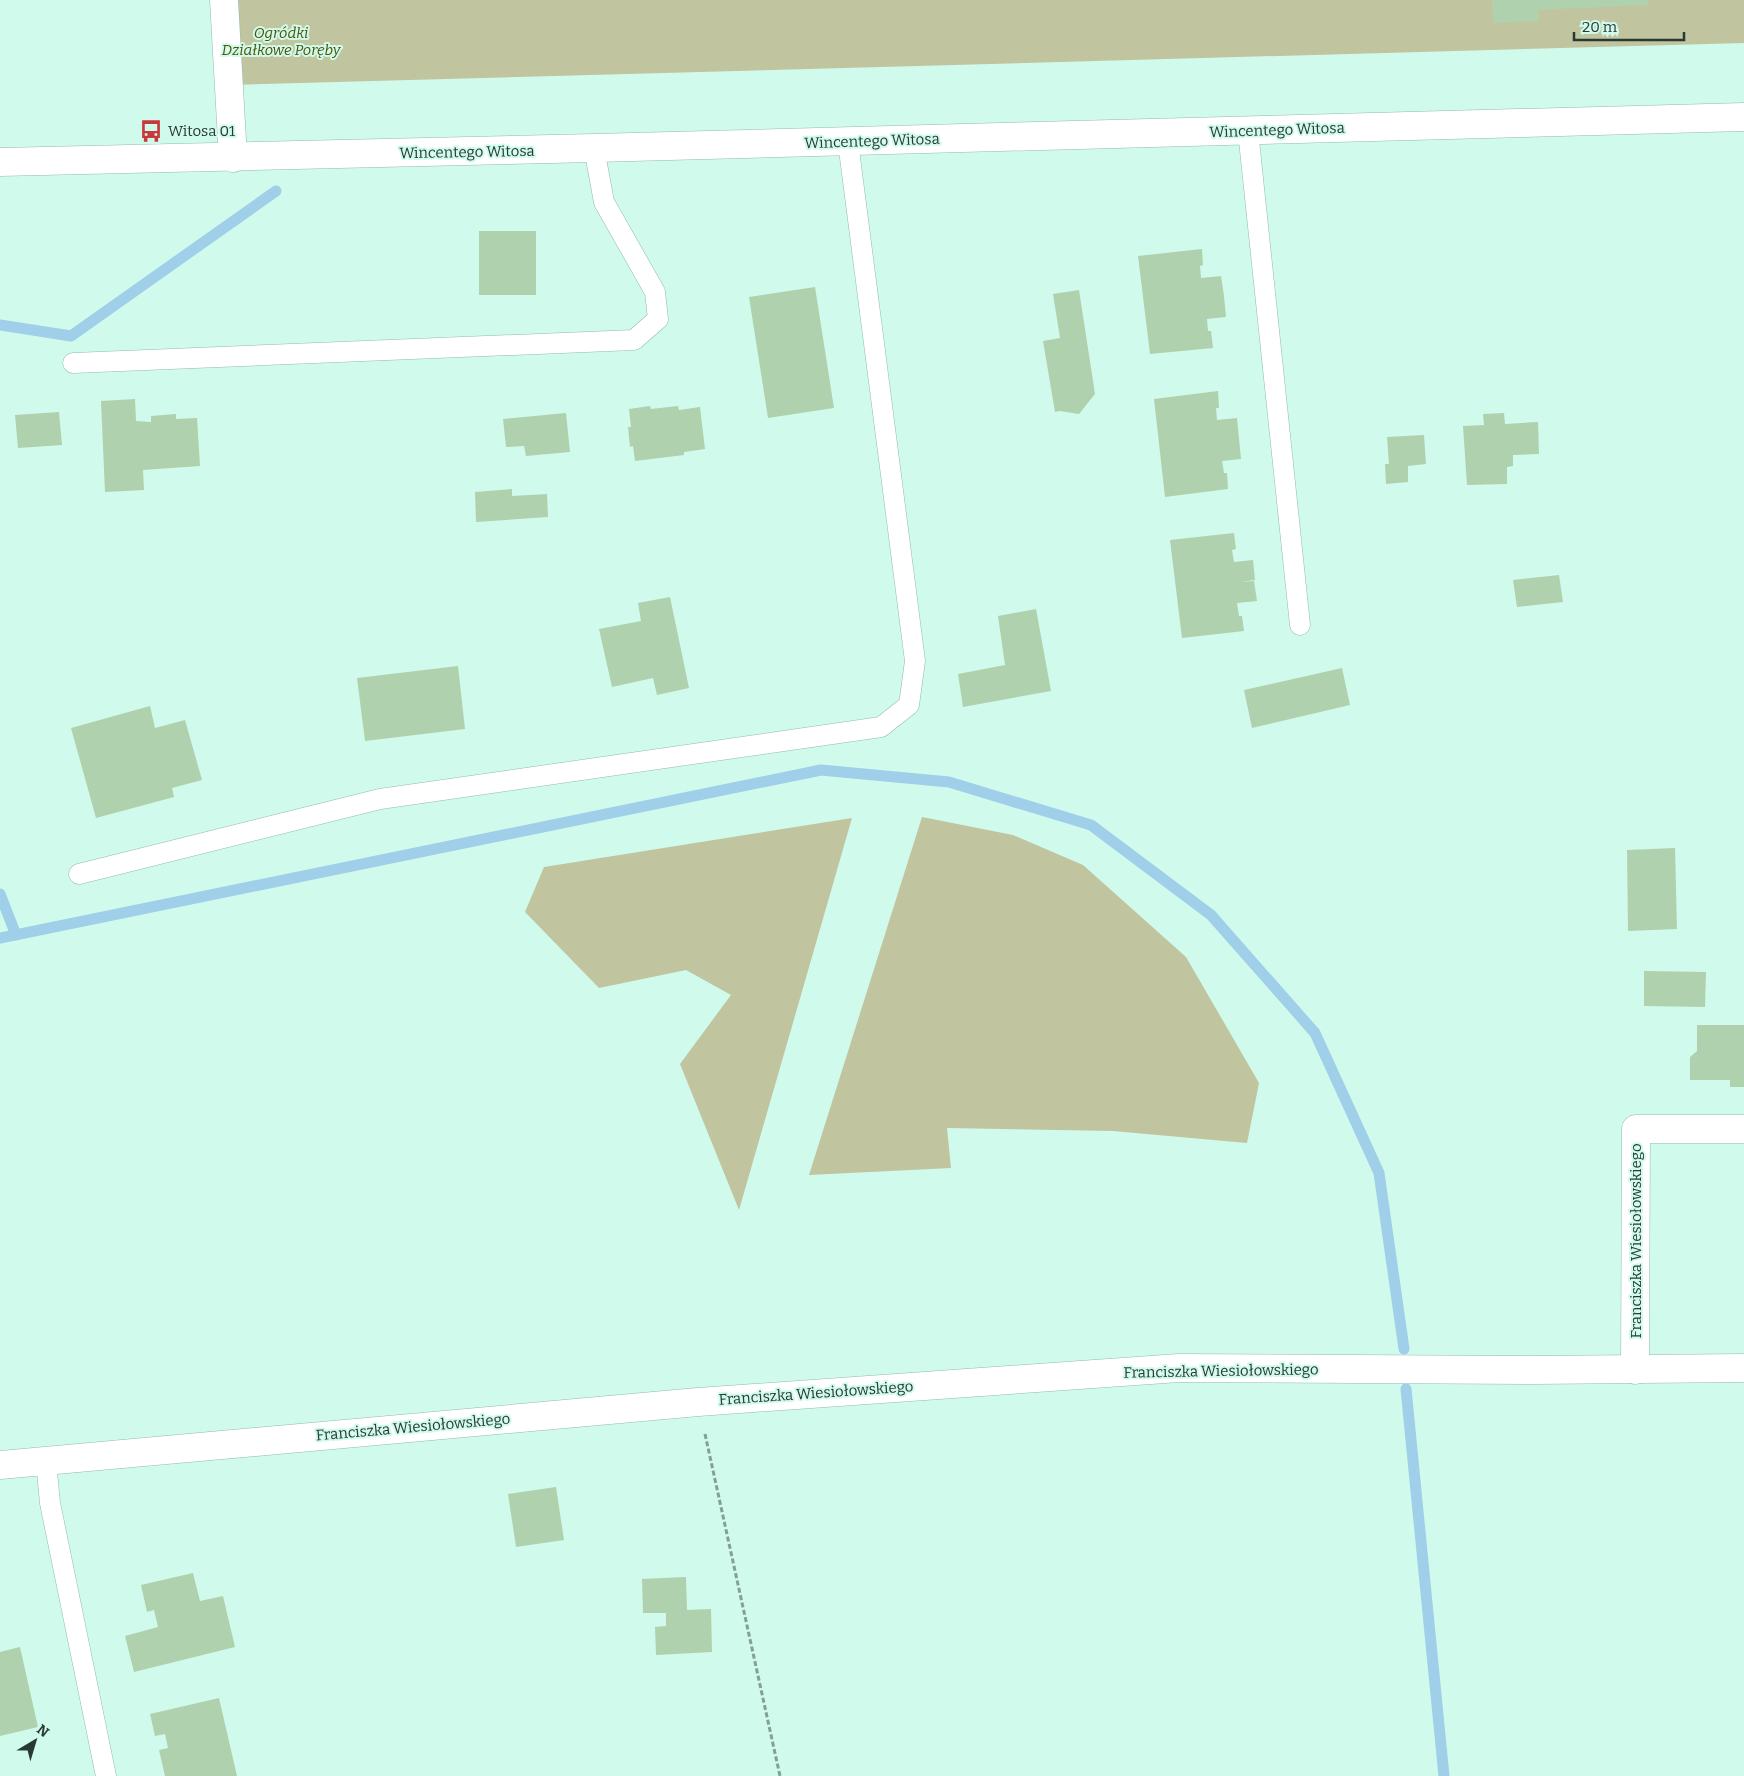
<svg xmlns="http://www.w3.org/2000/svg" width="1744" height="1776" viewBox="0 0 1744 1776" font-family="Bitter,serif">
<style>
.green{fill:#c0c49f}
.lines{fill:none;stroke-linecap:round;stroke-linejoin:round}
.stream{stroke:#9fcfe9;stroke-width:11}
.building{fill:#afd1ad}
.lane-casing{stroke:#93bbad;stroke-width:21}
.street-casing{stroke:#93bbad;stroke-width:29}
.secondary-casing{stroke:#93bbad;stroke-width:29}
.path{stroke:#82a096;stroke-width:3;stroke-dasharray:5 2.5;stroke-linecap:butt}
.lane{stroke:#fff;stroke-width:20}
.street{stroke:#fff;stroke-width:28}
.secondary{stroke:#fff;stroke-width:28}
.labels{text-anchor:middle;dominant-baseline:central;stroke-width:4;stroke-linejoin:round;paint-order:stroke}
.park-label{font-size:15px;font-style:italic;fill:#4f5407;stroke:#d0faec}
.street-label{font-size:15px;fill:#293a34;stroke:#d0faec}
.poi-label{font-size:15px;fill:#293a34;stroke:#d0faec;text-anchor:start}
</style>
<rect width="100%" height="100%" fill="#d0faec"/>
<g class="green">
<path d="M 224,0 L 1744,0 L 1744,43 L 229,85 Z"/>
<path d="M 922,817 L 1013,835 L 1083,865 L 1186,957 L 1259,1083 L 1247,1143 L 1113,1131 L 947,1128 L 951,1168 L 809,1175 Z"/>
<path d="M 852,818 L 739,1210 L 680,1064 L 731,995 L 686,970 L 599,988 L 525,912 L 544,867 Z"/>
</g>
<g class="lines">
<g class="stream">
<path d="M 0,325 L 71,336 L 276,191"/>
<path d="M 0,894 L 16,935"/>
<path d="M 0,938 L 821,770 L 949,782 L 1091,825 L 1211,915 L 1315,1033 L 1379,1173 L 1404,1349"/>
<path d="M 1406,1389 L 1444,1776"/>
</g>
</g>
<g class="building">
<path d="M 1492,0 L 1648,0 L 1648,5 L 1538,10 L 1539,21 L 1493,23 Z"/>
<rect x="479" y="231" width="57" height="64"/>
<path d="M 1202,249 L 1203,265 L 1200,266 L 1201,278 L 1221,276 L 1224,296 L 1226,317 L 1207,319 L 1208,331 L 1211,331 L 1213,348 L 1150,354 L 1138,256 Z"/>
<path d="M 815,287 L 834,408 L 768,418 L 749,297 Z"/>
<path d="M 1079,290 L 1095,394 L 1079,414 L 1060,411 L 1055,412 L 1043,341 L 1060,338 L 1053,294 Z"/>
<path d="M 1218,391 L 1219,408 L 1216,408 L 1217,420 L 1237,418 L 1241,459 L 1222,461 L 1224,473 L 1227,473 L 1228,489 L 1165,497 L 1154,399 Z"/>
<path d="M 135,399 L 136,421 L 151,422 L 151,416 L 176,414 L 176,419 L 197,418 L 200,466 L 143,470 L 144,490 L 105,492 L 101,401 Z"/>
<path d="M 650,406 L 651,409 L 678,406 L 679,410 L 700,407 L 705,449 L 684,452 L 684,455 L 635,461 L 633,446 L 630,447 L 628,427 L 631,427 L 629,409 Z"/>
<path d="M 59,412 L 62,445 L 18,448 L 15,415 Z"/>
<path d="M 566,413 L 570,452 L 526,456 L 524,446 L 506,447 L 503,419 Z"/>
<path d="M 1504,413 L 1505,424 L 1538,422 L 1539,454 L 1513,455 L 1513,466 L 1507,467 L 1507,484 L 1467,485 L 1463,426 L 1484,425 L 1483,414 Z"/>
<path d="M 1424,435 L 1426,464 L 1408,466 L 1408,482 L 1386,484 L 1385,464 L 1389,464 L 1387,437 Z"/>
<path d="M 512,489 L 512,496 L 547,494 L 548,517 L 476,522 L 475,492 Z"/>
<path d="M 1234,533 L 1236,549 L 1232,550 L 1234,562 L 1253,560 L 1255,580 L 1240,582 L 1254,581 L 1257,601 L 1237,603 L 1239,616 L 1242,616 L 1244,631 L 1182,638 L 1170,540 Z"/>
<path d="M 1559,575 L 1563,602 L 1517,607 L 1513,580 Z"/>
<path d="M 670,597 L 689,688 L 657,695 L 653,678 L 612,687 L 599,629 L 641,621 L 638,603 Z"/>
<path d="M 1036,609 L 1051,691 L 963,707 L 958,674 L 1005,665 L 998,616 Z"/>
<path d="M 458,666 L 465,729 L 365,741 L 357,678 Z"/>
<path d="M 1342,668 L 1350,705 L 1252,728 L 1244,690 Z"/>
<path d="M 150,706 L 155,728 L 185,720 L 202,780 L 172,788 L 174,797 L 96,818 L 71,728 Z"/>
<path d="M 1675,848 L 1677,929 L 1628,931 L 1627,850 Z"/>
<path d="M 1644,971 L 1706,972 L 1705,1007 L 1644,1006 Z"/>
<path d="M 1697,1025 L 1744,1025 L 1744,1087 L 1730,1087 L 1730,1080 L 1690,1080 L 1690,1057 L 1697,1051 Z"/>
<path d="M 556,1487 L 564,1540 L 516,1547 L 508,1494 Z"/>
<path d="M 193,1573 L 200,1601 L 223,1596 L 235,1647 L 134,1672 L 125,1636 L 158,1627 L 154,1610 L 147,1612 L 141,1585 Z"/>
<path d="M 686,1577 L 687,1610 L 711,1609 L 712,1652 L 656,1655 L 655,1627 L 666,1626 L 666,1613 L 643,1613 L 642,1579 Z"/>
<path d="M 20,1647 L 38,1727 L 0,1736 L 0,1652 Z"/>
<path d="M 219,1698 L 237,1776 L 165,1776 L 159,1750 L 168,1748 L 165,1734 L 155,1736 L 150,1714 Z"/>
</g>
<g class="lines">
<defs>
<g id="lane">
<path d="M 1248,131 L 1300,625"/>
<path d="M 73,363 L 634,340 L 658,319 L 655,292 L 604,202 L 594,148"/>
<path d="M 79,874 L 380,799 L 881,727 L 909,705 L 915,661 L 848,142"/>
<path d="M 46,1461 L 50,1503 L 106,1776"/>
</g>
<g id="street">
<path d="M 224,0 L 233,158"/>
<path d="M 1635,1370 L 1636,1129 L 1744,1129"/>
<path d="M 0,1465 L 698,1402 L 1179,1368 L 1535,1370 L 1744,1368"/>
</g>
<path id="secondary" d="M 0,162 L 594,148 L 1744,117"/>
</defs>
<use href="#lane" class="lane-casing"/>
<use href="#street" class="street-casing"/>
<use href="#secondary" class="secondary-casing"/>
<path class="path" d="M 705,1434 L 780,1776"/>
<use href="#lane" class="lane"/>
<use href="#street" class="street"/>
<use href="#secondary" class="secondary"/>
</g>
<defs>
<symbol id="bus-bare" viewBox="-9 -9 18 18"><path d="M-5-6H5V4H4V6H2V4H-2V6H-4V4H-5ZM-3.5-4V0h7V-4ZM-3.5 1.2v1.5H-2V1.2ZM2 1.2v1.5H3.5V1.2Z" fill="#c8393b" stroke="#d0faec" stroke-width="2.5" paint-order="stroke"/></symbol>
</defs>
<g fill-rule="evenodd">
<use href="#bus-bare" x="135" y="115" width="32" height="32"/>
</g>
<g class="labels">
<g class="park-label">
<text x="281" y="33">Ogródki<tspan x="281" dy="17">Działkowe Poręby</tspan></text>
</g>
<g class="street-label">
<text transform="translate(1277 130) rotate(-2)">Wincentego Witosa</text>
<text transform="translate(872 141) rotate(-2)">Wincentego Witosa</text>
<text transform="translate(467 152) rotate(-1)">Wincentego Witosa</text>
<text transform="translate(1636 1241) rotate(-90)">Franciszka Wiesiołowskiego</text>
<text transform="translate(1221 1371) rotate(-1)">Franciszka Wiesiołowskiego</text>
<text transform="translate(816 1393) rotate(-4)">Franciszka Wiesiołowskiego</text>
<text transform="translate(413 1427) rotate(-5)">Franciszka Wiesiołowskiego</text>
</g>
<g class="poi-label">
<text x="168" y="131">Witosa 01</text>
</g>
</g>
<g transform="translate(35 1741) rotate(38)" stroke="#d0faec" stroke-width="4" paint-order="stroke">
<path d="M0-4L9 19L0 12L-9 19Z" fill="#293a34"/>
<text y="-8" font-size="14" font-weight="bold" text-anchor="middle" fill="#293a34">N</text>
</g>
<path d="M1574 32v8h110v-8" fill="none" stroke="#293a34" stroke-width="2.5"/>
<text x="1582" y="32" font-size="15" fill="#293a34" stroke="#d0faec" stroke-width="4" paint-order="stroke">20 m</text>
</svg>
